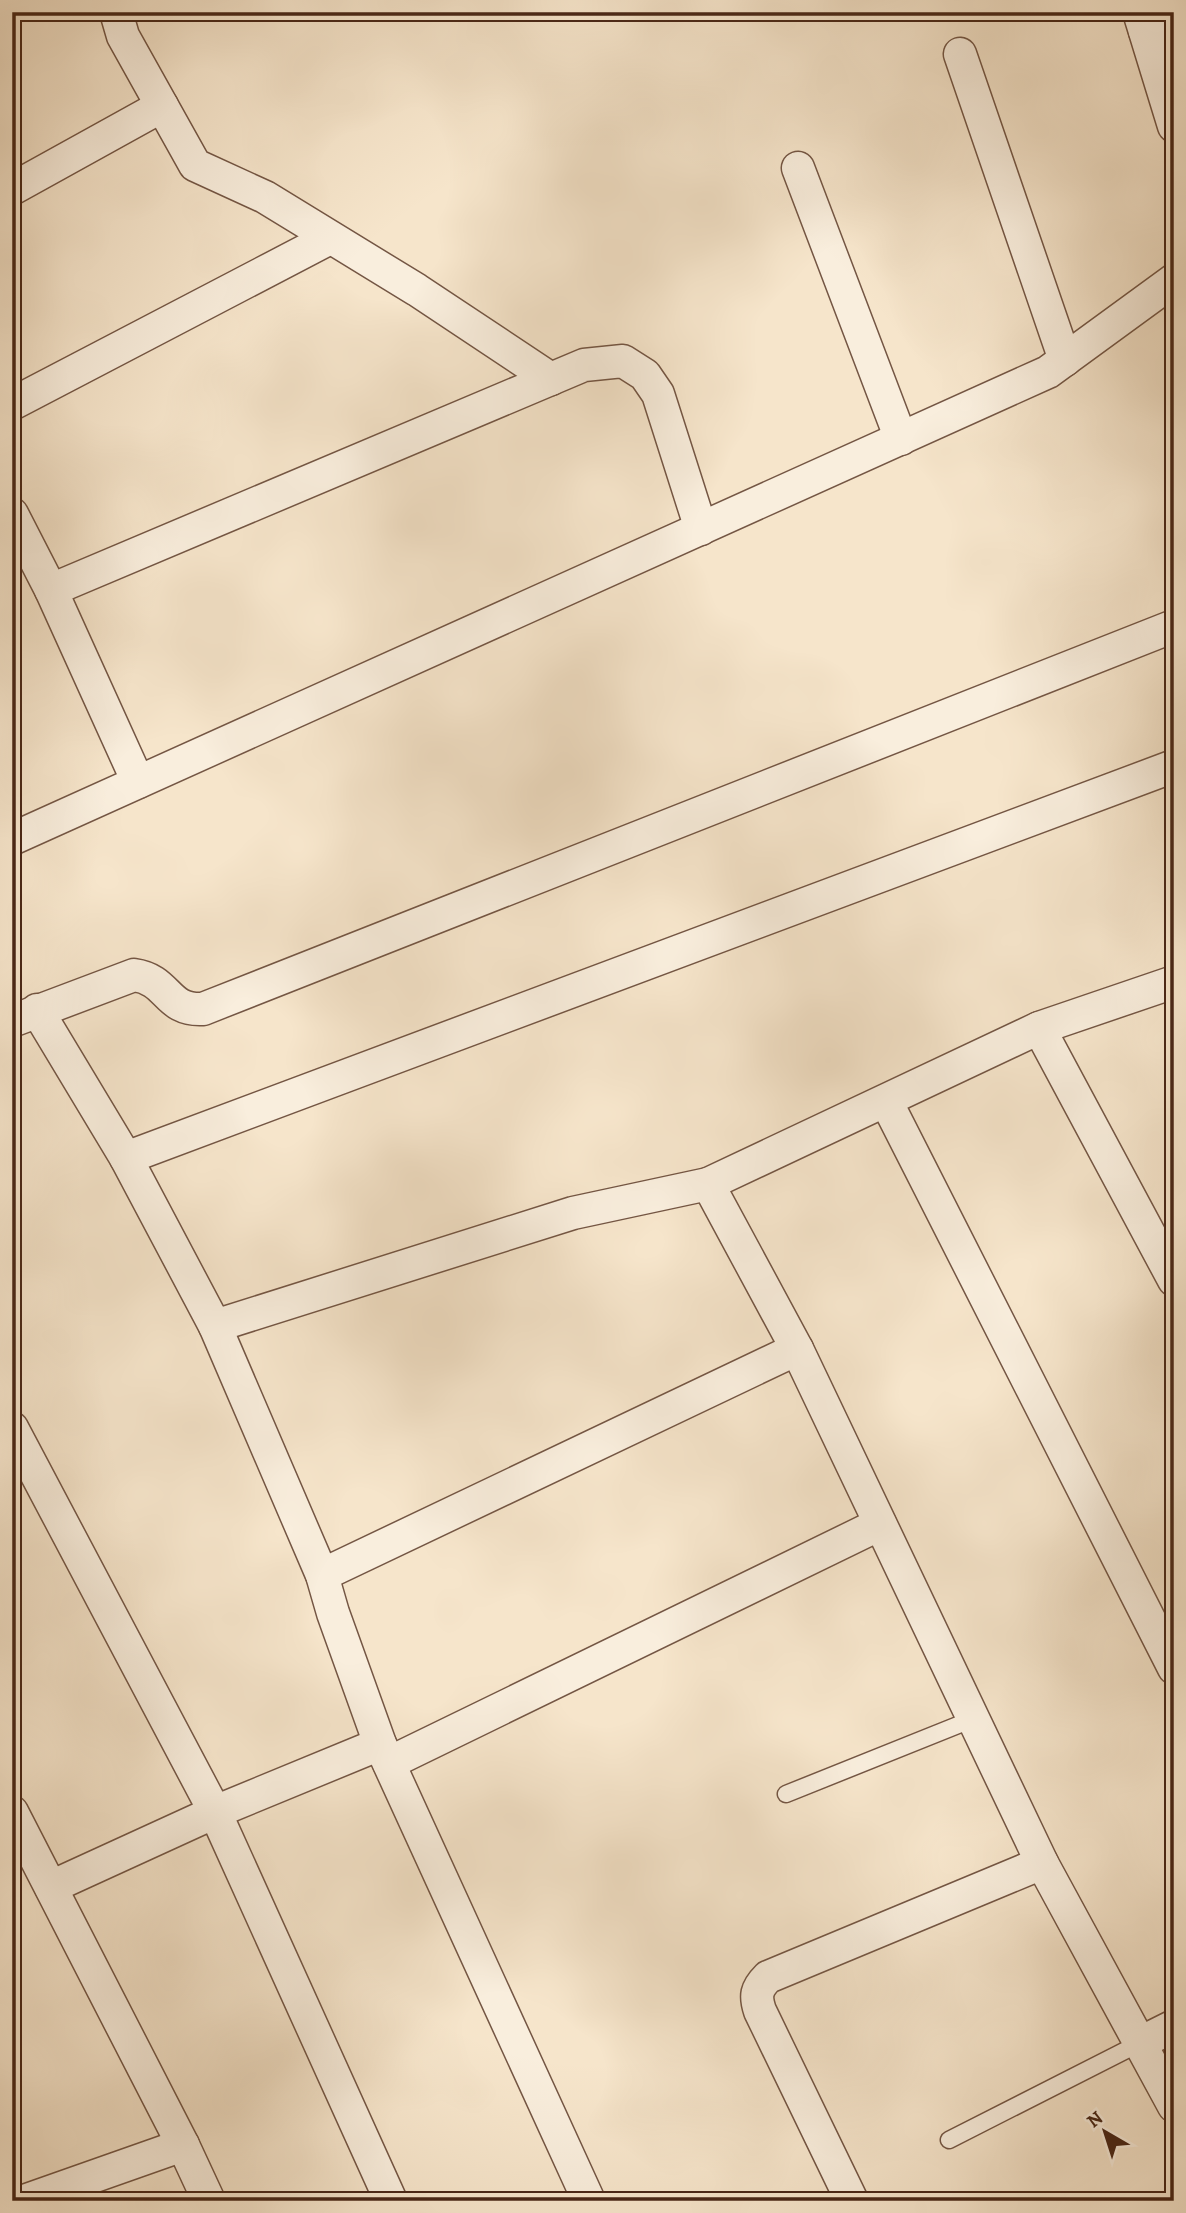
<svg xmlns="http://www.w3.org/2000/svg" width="1186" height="2213" viewBox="0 0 1186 2213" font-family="Alegreya,serif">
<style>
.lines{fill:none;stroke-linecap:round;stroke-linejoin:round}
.service-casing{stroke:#745644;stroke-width:19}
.minor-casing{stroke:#745644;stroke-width:35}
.service{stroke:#f9eedd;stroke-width:16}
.minor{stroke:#f9eedd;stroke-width:32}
</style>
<rect width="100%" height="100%" fill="#f6e5cb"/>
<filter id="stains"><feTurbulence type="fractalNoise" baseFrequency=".00286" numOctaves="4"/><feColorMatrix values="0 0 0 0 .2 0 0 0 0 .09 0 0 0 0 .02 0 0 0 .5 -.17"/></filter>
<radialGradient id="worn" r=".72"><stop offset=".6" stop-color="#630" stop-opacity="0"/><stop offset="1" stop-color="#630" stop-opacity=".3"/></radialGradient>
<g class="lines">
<defs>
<g id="service">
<path d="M 786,1794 L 973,1719"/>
<path d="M 949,2140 L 1140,2043"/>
</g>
<g id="minor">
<path d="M 116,12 L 123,36 L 195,165 L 265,197 L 417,290 L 551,379"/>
<path d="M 1139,12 L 1174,126"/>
<path d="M 1145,31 L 1174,19"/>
<path d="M 960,54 L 1065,360"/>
<path d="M 798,168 L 901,439"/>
<path d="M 12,189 L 162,106"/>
<path d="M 12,404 L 330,238"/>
<path d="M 12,514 L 51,590 L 584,365 L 623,361 L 645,375 L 658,394 L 701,529"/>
<path d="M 51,590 L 138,782"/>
<path d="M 12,839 L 1048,372 L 1174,280"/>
<path d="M 37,1010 L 126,1158 L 1174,766"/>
<path d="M 12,1021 L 134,975 C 170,980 165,1011 203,1009 L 1174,626"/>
<path d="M 1039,1028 L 1174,982"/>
<path d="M 886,1101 L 1174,1668"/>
<path d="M 126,1158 L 215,1326"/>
<path d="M 1174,1280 L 1039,1028 L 708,1184 L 797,1349 L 1042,1863 L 1174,2106"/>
<path d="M 12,1428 L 215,1812 L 391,2201"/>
<path d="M 322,1575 L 797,1349"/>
<path d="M 389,1763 L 880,1524"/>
<path d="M 12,1812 L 183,2145 L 209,2201"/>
<path d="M 51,1887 L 215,1812 L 380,1744"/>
<path d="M 1140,2043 L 1174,2026"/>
<path d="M 24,2201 L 183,2145"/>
<path d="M 589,2201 L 380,1744 L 333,1613 L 322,1575 L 215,1326 L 573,1213 L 708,1184"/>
<path d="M 852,2201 L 760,2011 C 755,1996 756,1989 768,1977 L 1042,1863"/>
</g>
</defs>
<use href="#service" class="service-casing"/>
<use href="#minor" class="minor-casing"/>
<use href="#service" class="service"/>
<use href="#minor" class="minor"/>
</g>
<rect width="1186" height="2213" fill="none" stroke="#f6e5cb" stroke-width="42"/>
<rect x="14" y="14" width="1158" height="2185" fill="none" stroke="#492717" stroke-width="3.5"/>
<rect x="21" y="21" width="1144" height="2171" fill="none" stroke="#492717" stroke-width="2"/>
<g transform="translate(1105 2132) rotate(321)" stroke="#f9eedd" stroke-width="5" paint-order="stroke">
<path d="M0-5L12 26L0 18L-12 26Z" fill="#492717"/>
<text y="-10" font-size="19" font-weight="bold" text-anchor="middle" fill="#492717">N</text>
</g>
<rect width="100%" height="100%" filter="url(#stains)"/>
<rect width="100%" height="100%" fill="url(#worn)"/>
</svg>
